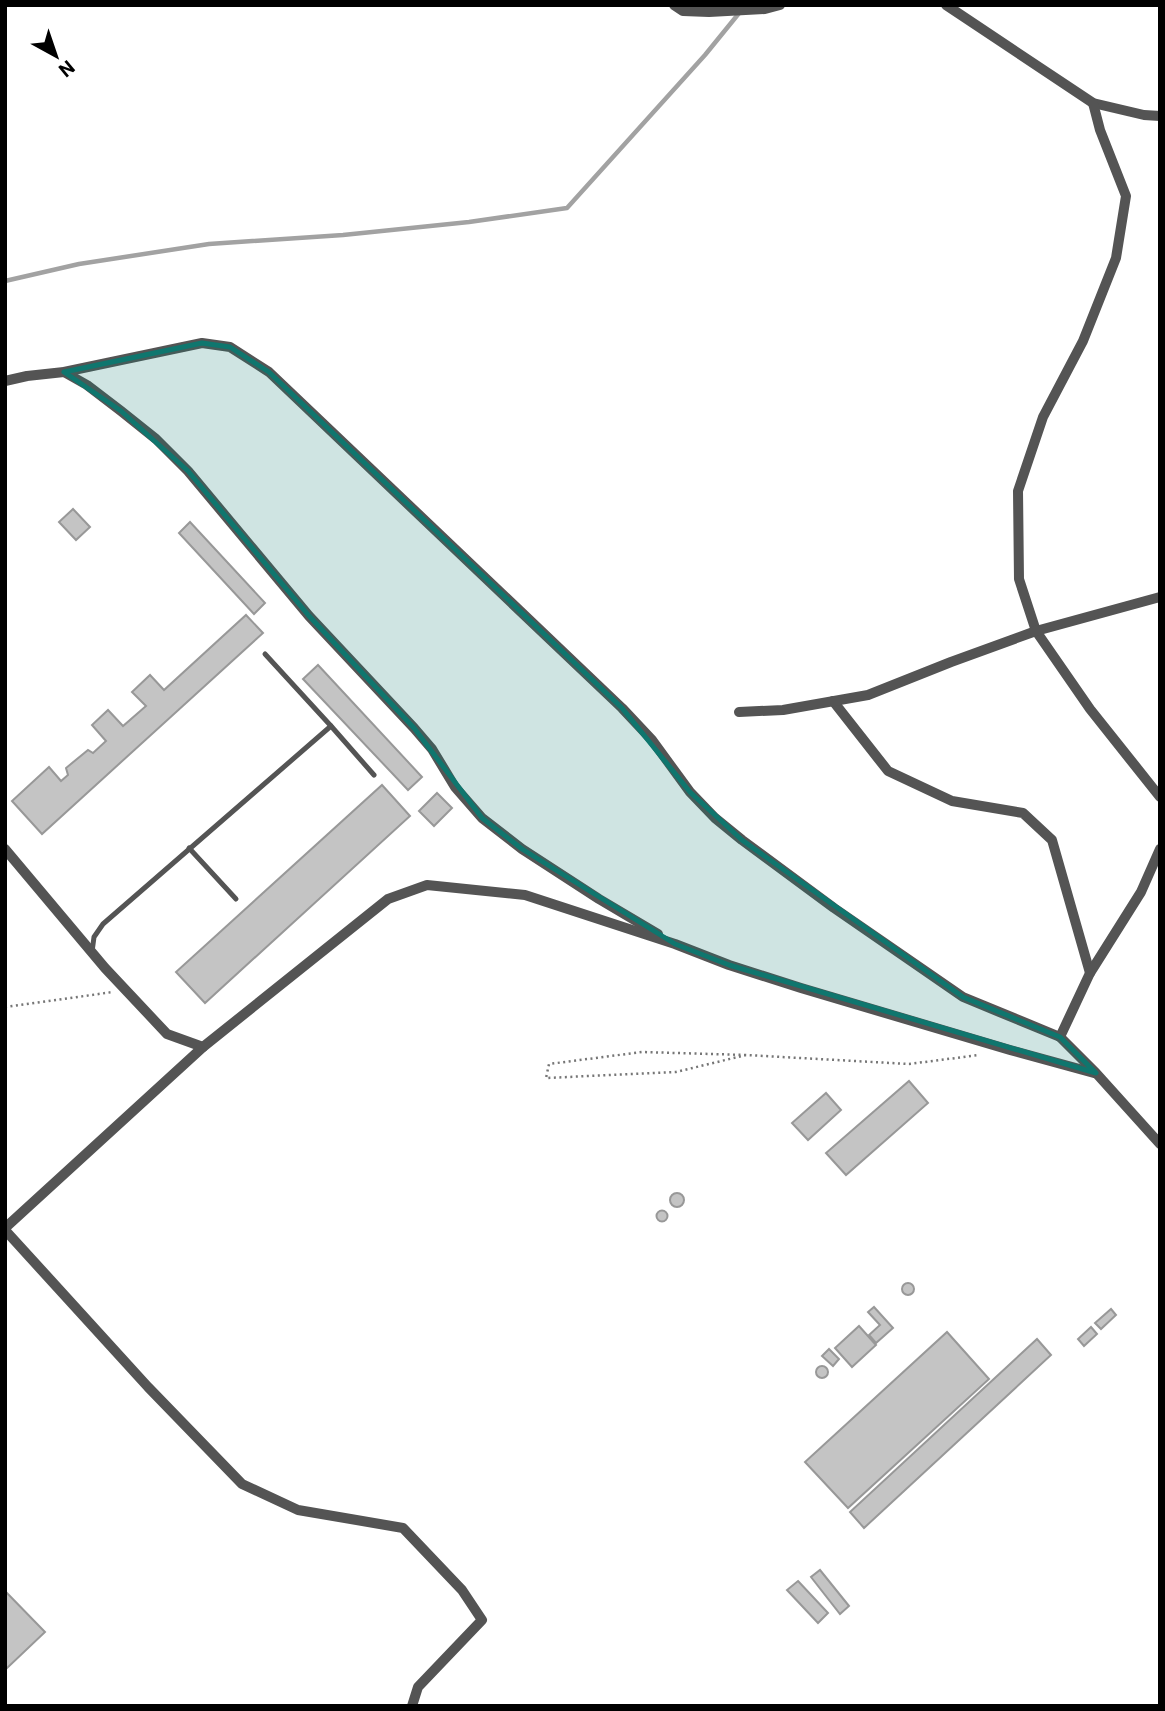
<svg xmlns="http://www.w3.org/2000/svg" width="1165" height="1711" viewBox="0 0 1165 1711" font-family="Roboto,sans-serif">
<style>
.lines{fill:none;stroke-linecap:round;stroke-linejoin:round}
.stream{stroke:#a2a2a2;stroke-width:4.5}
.building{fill:#c4c4c4;stroke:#989898;stroke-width:2}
.path{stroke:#767676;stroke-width:2.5;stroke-dasharray:2 3.5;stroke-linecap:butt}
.lane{stroke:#545454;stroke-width:5}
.street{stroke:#545454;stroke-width:10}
.marked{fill:#0f766e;fill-opacity:0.2;stroke:#0f766e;stroke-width:5;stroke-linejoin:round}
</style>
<rect width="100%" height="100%" fill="#fff"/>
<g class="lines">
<path class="stream" d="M 5,281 L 79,264 L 209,244 L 343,235 L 469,222 L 567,208 L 705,55 L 740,12"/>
</g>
<g class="building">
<path d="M 73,509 L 90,527 L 76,540 L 59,522 Z"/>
<path d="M 190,522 L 265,603 L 254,614 L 179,533 Z"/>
<path d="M 246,615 L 263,633 L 42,834 L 12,801 L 49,767 L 61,781 L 68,775 L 66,768 L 88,750 L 93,753 L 106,741 L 92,725 L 108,710 L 123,726 L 146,706 L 132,692 L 150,675 L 164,690 Z"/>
<path d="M 318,665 L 422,777 L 408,790 L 303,679 Z"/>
<path d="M 382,785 L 410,816 L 205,1003 L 176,972 Z"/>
<path d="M 437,793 L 452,808 L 434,826 L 419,811 Z"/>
<path d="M 909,1081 L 928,1103 L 846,1175 L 826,1153 Z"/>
<path d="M 826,1093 L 841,1110 L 808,1140 L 792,1123 Z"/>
<circle cx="677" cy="1200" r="7"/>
<circle cx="662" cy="1216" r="5.5"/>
<circle cx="908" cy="1289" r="6"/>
<path d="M 874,1307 L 893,1328 L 876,1343 L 869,1335 L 880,1325 L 868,1312 Z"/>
<path d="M 1111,1309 L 1116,1315 L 1101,1329 L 1095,1323 Z"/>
<path d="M 859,1326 L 876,1345 L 852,1367 L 835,1348 Z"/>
<path d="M 1091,1327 L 1097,1334 L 1084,1346 L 1078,1339 Z"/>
<path d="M 947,1332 L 989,1379 L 848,1508 L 805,1462 Z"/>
<path d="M 1037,1339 L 1051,1355 L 864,1528 L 850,1512 Z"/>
<path d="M 829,1349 L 839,1359 L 833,1366 L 822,1356 Z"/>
<circle cx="822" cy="1372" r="6"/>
<path d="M 820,1570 L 849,1606 L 840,1614 L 811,1577 Z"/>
<path d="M 798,1581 L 828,1613 L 818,1623 L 787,1590 Z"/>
<path d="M 5,1591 L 45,1632 L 5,1670 Z"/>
</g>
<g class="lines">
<g class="path">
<path d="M 5,1007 L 113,992"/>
<path d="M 746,1055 L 642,1052 L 549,1064 L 546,1078 L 676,1072 L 746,1055 L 909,1064 L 979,1055"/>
</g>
<g class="lane">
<path d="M 265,654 L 331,726"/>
<path d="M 189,848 L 236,899"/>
<path d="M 92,952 L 94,937 L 103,924 L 331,726 L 374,775"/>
</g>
<g class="street">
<path d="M 674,5 L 683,11 L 709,12 L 765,9 L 780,5"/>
<path d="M 946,5 L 1093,103 L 1144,115 L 1160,116"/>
<path d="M 1093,103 L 1100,130 L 1126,196 L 1116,258 L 1083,341 L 1043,417 L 1018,491 L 1019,579 L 1036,631 L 1090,709 L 1160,797"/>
<path d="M 64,372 L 87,385 L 121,411 L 156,439 L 188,471 L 309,616 L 414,728 L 432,749 L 455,787 L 482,818 L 522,849 L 599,899 L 658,934"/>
<path d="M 5,381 L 27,376 L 64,372 L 202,343 L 230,347 L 269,372 L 622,708 L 652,740 L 690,792 L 715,818 L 742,840 L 834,908 L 963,997 L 1060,1037 L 1096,1073 L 1160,1144"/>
<path d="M 833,701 L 888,771 L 952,801 L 1023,813 L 1052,840 L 1090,973"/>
<path d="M 739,712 L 783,710 L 868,695 L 951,662 L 1036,631 L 1160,597"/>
<path d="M 5,849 L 105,968 L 167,1034 L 203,1047"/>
<path d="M 1060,1037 L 1090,973 L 1141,892 L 1160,849"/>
<path d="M 5,1228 L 203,1047 L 388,899 L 427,885 L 525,895 L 675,944 L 729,965 L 801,988 L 1010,1050 L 1094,1073"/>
<path d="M 5,1230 L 148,1387 L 242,1484 L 298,1510 L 403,1528 L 462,1590 L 482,1620 L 418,1687 L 412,1706"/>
</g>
</g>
<path class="marked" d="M 202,343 L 230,347 L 269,372 L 622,708 L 690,792 L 742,840 L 963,997 L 1060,1037 L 1096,1073 L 729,965 L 675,944 L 522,849 L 482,818 L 414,728 L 309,616 L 188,471 L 121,411 L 64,372 Z"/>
<rect width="1165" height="1711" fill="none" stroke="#000000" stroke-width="14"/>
<g transform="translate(56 56) rotate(140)" stroke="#ffffff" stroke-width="5" paint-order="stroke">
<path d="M0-5L12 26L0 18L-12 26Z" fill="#000000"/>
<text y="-10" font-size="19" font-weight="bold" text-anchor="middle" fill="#000000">N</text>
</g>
</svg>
